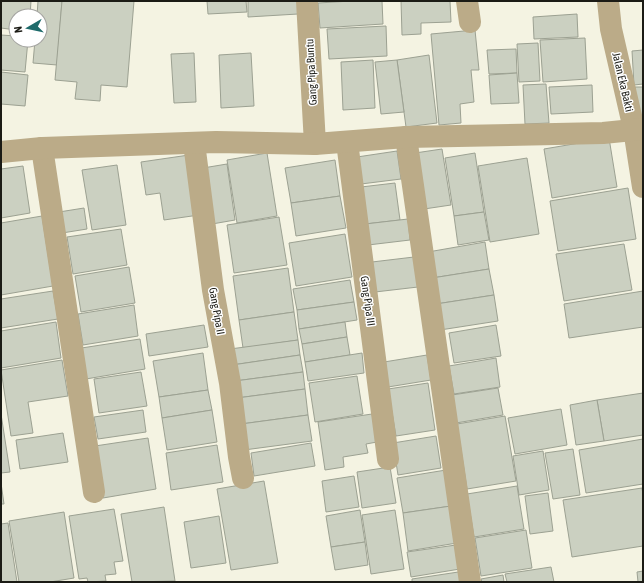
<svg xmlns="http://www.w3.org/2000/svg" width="644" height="583" viewBox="0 0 644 583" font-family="'Asap Condensed',sans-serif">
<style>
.building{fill:#cbd0c1;stroke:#9ca192}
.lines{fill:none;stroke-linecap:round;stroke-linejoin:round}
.street{stroke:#bbab88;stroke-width:22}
.labels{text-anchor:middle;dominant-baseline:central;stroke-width:3;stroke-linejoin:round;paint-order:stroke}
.street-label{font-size:11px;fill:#1b1b15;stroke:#fff}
</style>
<rect width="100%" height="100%" fill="#f4f3e2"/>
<g class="building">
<path d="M 1,1 L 31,1 L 30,16 L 16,16 L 16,30 L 1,28 Z"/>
<path d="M 38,1 L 62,1 L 57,65 L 33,63 L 35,40 L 40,40 L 40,16 L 37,16 Z"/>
<path d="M 62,1 L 134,1 L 127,87 L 101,85 L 100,101 L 75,99 L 77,82 L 55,80 Z"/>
<path d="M 207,1 L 246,1 L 247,12 L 208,14 Z"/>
<path d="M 248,1 L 298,1 L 298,14 L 248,17 Z"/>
<path d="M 351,1 L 382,1 L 383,24 L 320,28 L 318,3 Z"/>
<path d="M 401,1 L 450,1 L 451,22 L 421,23 L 421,34 L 402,35 Z"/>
<path d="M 577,14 L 578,37 L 534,39 L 533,17 Z"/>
<path d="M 386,26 L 387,56 L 329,59 L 327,29 Z"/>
<path d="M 475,30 L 479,70 L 471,70 L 474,102 L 460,104 L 461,123 L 439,125 L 431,34 Z"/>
<path d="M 1,35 L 16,36 L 16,40 L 28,40 L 25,72 L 1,70 Z"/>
<path d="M 585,38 L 587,79 L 543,82 L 540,40 Z"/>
<path d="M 538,43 L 540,81 L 519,82 L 517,44 Z"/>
<path d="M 516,49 L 517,73 L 489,74 L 487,50 Z"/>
<path d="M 643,50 L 643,84 L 634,85 L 632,51 Z"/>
<path d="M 194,53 L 196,102 L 174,103 L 171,54 Z"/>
<path d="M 251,53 L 254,106 L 221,108 L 219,55 Z"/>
<path d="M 429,55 L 437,123 L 406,127 L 397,60 Z"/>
<path d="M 373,60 L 375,108 L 343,110 L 341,62 Z"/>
<path d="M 397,60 L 404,112 L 381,114 L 375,62 Z"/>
<path d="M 1,72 L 28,75 L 25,106 L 1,104 Z"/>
<path d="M 517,73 L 519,103 L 491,104 L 489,75 Z"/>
<path d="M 546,84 L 549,123 L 525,124 L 523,85 Z"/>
<path d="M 592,85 L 593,112 L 551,114 L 549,87 Z"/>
<path d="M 635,87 L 643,87 L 643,118 L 637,118 Z"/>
<path d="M 609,138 L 617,187 L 552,198 L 544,149 Z"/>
<path d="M 442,149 L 451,205 L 424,209 L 415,153 Z"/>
<path d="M 397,151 L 401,179 L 361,184 L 357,157 Z"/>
<path d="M 267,153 L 277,216 L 237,223 L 227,160 Z"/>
<path d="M 475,153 L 484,212 L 454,216 L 445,158 Z"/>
<path d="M 189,155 L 199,215 L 164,220 L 160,193 L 146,195 L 141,162 Z"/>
<path d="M 527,158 L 539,234 L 490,242 L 478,166 Z"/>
<path d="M 335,160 L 340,196 L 291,203 L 285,168 Z"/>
<path d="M 227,164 L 235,220 L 212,224 L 203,168 Z"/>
<path d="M 117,165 L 126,225 L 92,230 L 82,170 Z"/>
<path d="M 23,166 L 30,213 L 1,218 L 1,169 Z"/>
<path d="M 395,183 L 400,220 L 365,224 L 361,187 Z"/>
<path d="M 628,188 L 636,239 L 558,251 L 550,201 Z"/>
<path d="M 340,196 L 346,228 L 296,236 L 291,203 Z"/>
<path d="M 84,208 L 87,229 L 62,233 L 59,212 Z"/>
<path d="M 484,212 L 489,240 L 458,245 L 454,216 Z"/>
<path d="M 42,216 L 53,286 L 1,295 L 1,223 Z"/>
<path d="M 279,217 L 287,265 L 234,273 L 227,225 Z"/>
<path d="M 408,219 L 410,240 L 368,245 L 365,224 Z"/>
<path d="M 121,229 L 127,265 L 73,274 L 67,237 Z"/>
<path d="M 345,234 L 352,277 L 296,286 L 289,243 Z"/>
<path d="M 485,242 L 489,269 L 432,278 L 428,252 Z"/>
<path d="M 624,244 L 632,290 L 564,301 L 556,254 Z"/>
<path d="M 414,257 L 418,287 L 375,292 L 372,262 Z"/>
<path d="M 129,267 L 135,303 L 81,312 L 75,276 Z"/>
<path d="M 288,268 L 294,312 L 239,320 L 233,276 Z"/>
<path d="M 489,269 L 494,295 L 436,304 L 432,278 Z"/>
<path d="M 350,280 L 354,302 L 297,310 L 293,289 Z"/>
<path d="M 53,291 L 58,319 L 1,328 L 1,299 Z"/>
<path d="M 643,291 L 643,327 L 569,338 L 564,304 Z"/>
<path d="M 494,295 L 498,321 L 440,330 L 436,304 Z"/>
<path d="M 354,302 L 357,320 L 299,329 L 297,310 Z"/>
<path d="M 134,305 L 138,336 L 83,345 L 78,314 Z"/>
<path d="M 294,312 L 298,340 L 243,348 L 239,320 Z"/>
<path d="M 56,322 L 61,358 L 1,368 L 1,331 Z"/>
<path d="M 345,322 L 347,337 L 302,344 L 299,329 Z"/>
<path d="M 204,325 L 208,347 L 149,356 L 146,334 Z"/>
<path d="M 496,325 L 501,356 L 454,363 L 449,333 Z"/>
<path d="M 347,337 L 350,355 L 305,362 L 302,344 Z"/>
<path d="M 140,339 L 145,369 L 80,380 L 75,349 Z"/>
<path d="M 298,340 L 300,355 L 232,365 L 230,349 Z"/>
<path d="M 203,353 L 208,390 L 159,397 L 153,361 Z"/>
<path d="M 362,353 L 364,373 L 308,381 L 305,362 Z"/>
<path d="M 300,355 L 303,372 L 235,381 L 232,365 Z"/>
<path d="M 427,355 L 431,380 L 388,387 L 384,362 Z"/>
<path d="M 496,358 L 500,387 L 454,394 L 449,366 Z"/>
<path d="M 62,360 L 68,396 L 28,402 L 33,433 L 11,436 L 1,370 Z"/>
<path d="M 141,372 L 147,406 L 99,413 L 94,379 Z"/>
<path d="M 303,372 L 305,389 L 237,398 L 235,381 Z"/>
<path d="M 357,376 L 363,414 L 315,422 L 309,383 Z"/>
<path d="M 428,383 L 435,430 L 396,436 L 388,389 Z"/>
<path d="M 498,388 L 503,415 L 456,423 L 452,395 Z"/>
<path d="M 305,389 L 308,415 L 241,424 L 237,398 Z"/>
<path d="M 208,390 L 212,410 L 162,418 L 159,397 Z"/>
<path d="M 643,393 L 643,435 L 604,441 L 597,400 Z"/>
<path d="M 597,400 L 604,441 L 576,445 L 570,405 Z"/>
<path d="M 561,409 L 567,445 L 515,454 L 508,418 Z"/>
<path d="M 143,410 L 146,432 L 98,439 L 94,417 Z"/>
<path d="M 212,410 L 217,442 L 167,450 L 162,418 Z"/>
<path d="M 1,414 L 10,472 L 1,473 Z"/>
<path d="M 372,414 L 377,442 L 366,444 L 368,453 L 343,457 L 344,467 L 325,470 L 318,422 Z"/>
<path d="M 308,415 L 312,441 L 244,450 L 241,424 Z"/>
<path d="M 505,416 L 516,481 L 467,489 L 457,424 Z"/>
<path d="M 63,433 L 68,462 L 20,469 L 16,440 Z"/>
<path d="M 436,436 L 441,468 L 398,475 L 393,443 Z"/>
<path d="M 148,438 L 156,489 L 103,498 L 95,446 Z"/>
<path d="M 643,439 L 643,484 L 586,493 L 579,450 Z"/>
<path d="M 311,443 L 315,466 L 254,476 L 251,453 Z"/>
<path d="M 217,445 L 223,482 L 171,490 L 166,453 Z"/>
<path d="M 573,449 L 580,495 L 553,499 L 545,453 Z"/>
<path d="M 543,451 L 549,490 L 519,495 L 513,456 Z"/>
<path d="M 390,467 L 396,503 L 362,508 L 357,472 Z"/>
<path d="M 446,470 L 451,506 L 403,513 L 397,478 Z"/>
<path d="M 354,476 L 359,507 L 326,512 L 322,481 Z"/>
<path d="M 264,481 L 278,563 L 231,570 L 217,489 Z"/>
<path d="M 1,483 L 4,504 L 1,504 Z"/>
<path d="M 517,486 L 524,529 L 474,537 L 467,494 Z"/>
<path d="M 642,488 L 643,495 L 643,546 L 572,557 L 563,500 Z"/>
<path d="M 548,493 L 553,531 L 530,534 L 525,496 Z"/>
<path d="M 451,506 L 457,543 L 408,551 L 403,513 Z"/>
<path d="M 164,507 L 175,581 L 132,582 L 121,514 Z"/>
<path d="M 114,509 L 123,561 L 114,562 L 116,574 L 105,575 L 106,581 L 88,582 L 87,578 L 79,579 L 69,516 Z"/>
<path d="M 360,510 L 365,542 L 331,547 L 326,516 Z"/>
<path d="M 395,510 L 404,569 L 371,574 L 362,515 Z"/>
<path d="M 64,512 L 74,578 L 50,582 L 19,582 L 9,521 Z"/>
<path d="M 219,516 L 226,563 L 191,568 L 184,522 Z"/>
<path d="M 8,523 L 17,582 L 1,582 L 1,524 Z"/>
<path d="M 526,530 L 532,568 L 481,576 L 475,538 Z"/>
<path d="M 365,542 L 368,565 L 335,570 L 331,547 Z"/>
<path d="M 456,545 L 460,569 L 411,577 L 407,552 Z"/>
<path d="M 551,567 L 554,582 L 507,582 L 505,574 Z"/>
<path d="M 465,571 L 467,582 L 412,582 L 412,579 Z"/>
<path d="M 643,571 L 643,582 L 638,582 L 637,572 Z"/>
<path d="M 503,575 L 504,582 L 482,582 L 481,579 Z"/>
</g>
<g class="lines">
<g class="street">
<path d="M 307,1 L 315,144"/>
<path d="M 467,1 L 470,22"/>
<path d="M 608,1 L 611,29 L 634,129 L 643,187"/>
<path d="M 406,137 L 470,582"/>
<path d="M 347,142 L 388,459"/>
<path d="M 194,143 L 213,290 L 230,383 L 239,457 L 243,478"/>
<path d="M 42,148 L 94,492"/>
<path d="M 1,152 L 42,148 L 216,142 L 315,144 L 406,137 L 603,133 L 643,129"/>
</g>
</g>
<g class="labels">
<g class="street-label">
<text transform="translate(311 72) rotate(-93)">Gang Pipa Buntu</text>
<text transform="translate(623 82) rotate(77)">Jalan Eka Bakti</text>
<text transform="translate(368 301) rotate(82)">Gang Pipa III</text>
<text transform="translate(217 311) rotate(80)">Gang Pipa II</text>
</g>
</g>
<rect width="644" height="583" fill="none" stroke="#1b1b15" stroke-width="4"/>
<g transform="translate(28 28) rotate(261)"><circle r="19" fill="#ffffff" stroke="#a4a4a1"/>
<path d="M0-3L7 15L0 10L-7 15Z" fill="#1d6a6a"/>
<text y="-6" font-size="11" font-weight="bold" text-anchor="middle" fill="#1b1b15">N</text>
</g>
</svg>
